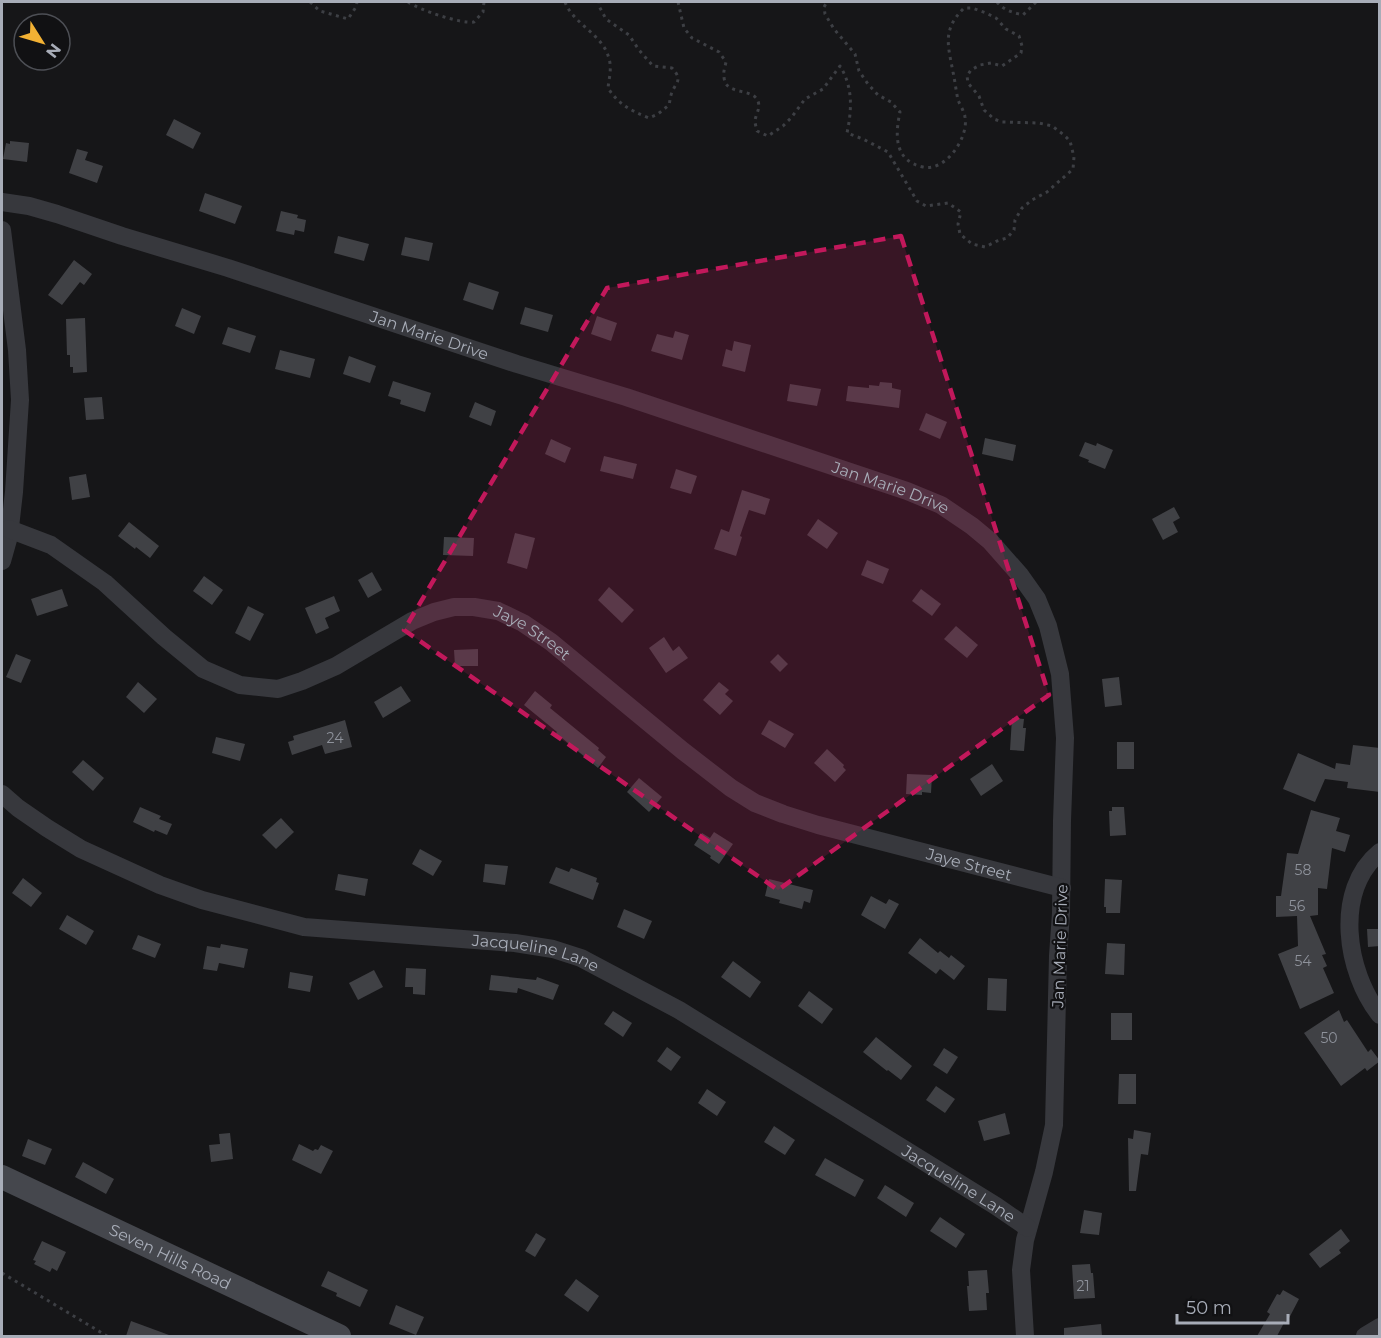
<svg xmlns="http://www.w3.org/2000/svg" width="1381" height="1338" viewBox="0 0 1381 1338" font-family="Montserrat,sans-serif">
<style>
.building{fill:#404145}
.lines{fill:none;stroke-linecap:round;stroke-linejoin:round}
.path{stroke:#3d3f44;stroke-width:3;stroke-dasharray:3 4.5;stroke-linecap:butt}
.street{stroke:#37383d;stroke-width:18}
.secondary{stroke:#45474d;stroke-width:24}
.marked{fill:#c2185b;fill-opacity:0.2;stroke:#c2185b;stroke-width:4.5;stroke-dasharray:12 8;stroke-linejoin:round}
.labels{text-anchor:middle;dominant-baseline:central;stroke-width:4.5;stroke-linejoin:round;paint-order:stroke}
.number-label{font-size:14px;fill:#8e929b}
.street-label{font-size:16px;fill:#a8adb8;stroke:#111113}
</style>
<rect width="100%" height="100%" fill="#161618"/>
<g class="building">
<path d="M 174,119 L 201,133 L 193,149 L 166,135 Z"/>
<path d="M 10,141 L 29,143 L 27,162 L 3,159 L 6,143 L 10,144 Z"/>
<path d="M 77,149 L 88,152 L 85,160 L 103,166 L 97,183 L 69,173 Z"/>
<path d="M 205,193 L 242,206 L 235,224 L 199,211 Z"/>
<path d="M 281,211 L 298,215 L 297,218 L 306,220 L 304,232 L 295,230 L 294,235 L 276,231 Z"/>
<path d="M 338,236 L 369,244 L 364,261 L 334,253 Z"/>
<path d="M 405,237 L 433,243 L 429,261 L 401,255 Z"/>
<path d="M 74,260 L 92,274 L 84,285 L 80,282 L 62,305 L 48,295 Z"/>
<path d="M 469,282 L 499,292 L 493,310 L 463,300 Z"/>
<path d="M 525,307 L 553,315 L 548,332 L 520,324 Z"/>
<path d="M 182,308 L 201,316 L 194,334 L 175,326 Z"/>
<path d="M 597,316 L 617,323 L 611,341 L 591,334 Z"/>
<path d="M 85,318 L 87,372 L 73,373 L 73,367 L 70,367 L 70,355 L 67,355 L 66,319 Z"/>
<path d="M 228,327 L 256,336 L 250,353 L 222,344 Z"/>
<path d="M 675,331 L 689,335 L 682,360 L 651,351 L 657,334 L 673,338 Z"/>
<path d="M 734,341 L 751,345 L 745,372 L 722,366 L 726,349 L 732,351 Z"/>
<path d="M 280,350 L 315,359 L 310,378 L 275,369 Z"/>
<path d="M 349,356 L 376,366 L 370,383 L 343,374 Z"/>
<path d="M 393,381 L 431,393 L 425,412 L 400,404 L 401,400 L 388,396 Z"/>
<path d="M 880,382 L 892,383 L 892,388 L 901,390 L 899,408 L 846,401 L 848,386 L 869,388 L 869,385 L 879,386 Z"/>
<path d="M 790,384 L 821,389 L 817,406 L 787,401 Z"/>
<path d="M 102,397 L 104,419 L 86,420 L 84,398 Z"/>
<path d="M 475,402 L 496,411 L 491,426 L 469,417 Z"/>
<path d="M 926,413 L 947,422 L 940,439 L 919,430 Z"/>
<path d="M 985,438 L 1016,445 L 1013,461 L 982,454 Z"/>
<path d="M 551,439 L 571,448 L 565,463 L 545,454 Z"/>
<path d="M 1085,442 L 1096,446 L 1097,443 L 1113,450 L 1105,469 L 1088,462 L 1089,460 L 1079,456 Z"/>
<path d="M 604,456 L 637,464 L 633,479 L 600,471 Z"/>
<path d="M 676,469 L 697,476 L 691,494 L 670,488 Z"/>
<path d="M 86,474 L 90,497 L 72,500 L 69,477 Z"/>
<path d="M 742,490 L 770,499 L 765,515 L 749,510 L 740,536 L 742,537 L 736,556 L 714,549 L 721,529 L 729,532 Z"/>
<path d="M 1174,507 L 1180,518 L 1173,522 L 1178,532 L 1163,540 L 1152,519 Z"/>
<path d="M 818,519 L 838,533 L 827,549 L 807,535 Z"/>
<path d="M 129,522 L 159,546 L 150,558 L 136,547 L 135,549 L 118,536 Z"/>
<path d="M 515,533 L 535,538 L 527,569 L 507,563 Z"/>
<path d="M 444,537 L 474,538 L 473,556 L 443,555 Z"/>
<path d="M 867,560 L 889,569 L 883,584 L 861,575 Z"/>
<path d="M 372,572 L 382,590 L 368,598 L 358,580 Z"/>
<path d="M 204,576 L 223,590 L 212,605 L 193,591 Z"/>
<path d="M 609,587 L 634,610 L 622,623 L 598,600 Z"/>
<path d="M 62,589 L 68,606 L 37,616 L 31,599 Z"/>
<path d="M 921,589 L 941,604 L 932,616 L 912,601 Z"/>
<path d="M 334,596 L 340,611 L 325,618 L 329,628 L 316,634 L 305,608 Z"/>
<path d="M 248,606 L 264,614 L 250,641 L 235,633 Z"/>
<path d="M 956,626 L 978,645 L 967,658 L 944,639 Z"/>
<path d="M 664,637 L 673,651 L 679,646 L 688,658 L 666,673 L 649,648 Z"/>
<path d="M 478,649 L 478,666 L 455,666 L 454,650 Z"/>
<path d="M 16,654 L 31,660 L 21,683 L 6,677 Z"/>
<path d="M 778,654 L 788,664 L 780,672 L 770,662 Z"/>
<path d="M 1119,677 L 1122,705 L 1105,707 L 1102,679 Z"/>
<path d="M 138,682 L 157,699 L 144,713 L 126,697 Z"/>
<path d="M 719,682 L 729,690 L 725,694 L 733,701 L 720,715 L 703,700 Z"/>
<path d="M 401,686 L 411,701 L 383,718 L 374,702 Z"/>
<path d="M 535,691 L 552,705 L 550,708 L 599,748 L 598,750 L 606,757 L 598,768 L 556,733 L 557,732 L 524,705 Z"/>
<path d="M 1012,718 L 1024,719 L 1023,728 L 1026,728 L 1024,751 L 1010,750 Z"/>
<path d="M 345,720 L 352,747 L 325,754 L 322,745 L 292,755 L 288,742 L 294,740 L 293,736 Z"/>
<path d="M 769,720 L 794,734 L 785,748 L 761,734 Z"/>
<path d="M 216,737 L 245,744 L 240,761 L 212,753 Z"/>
<rect x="1117" y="742" width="17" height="27"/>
<path d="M 1353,745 L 1380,748 L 1380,792 L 1347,788 L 1348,782 L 1325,779 L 1315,802 L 1283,789 L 1298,753 L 1335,769 L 1336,763 L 1350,765 Z"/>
<path d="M 827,749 L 844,765 L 843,767 L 846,770 L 835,782 L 814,763 Z"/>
<path d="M 83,760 L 104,778 L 93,791 L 72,772 Z"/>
<path d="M 992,764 L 1003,781 L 981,796 L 970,779 Z"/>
<path d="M 907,774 L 932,775 L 931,793 L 922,792 L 922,795 L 906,794 Z"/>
<path d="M 639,778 L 662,797 L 649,812 L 627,792 Z"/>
<path d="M 140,807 L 161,816 L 159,819 L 172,824 L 167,835 L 155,830 L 154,832 L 133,822 Z"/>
<path d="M 1112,807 L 1124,807 L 1126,835 L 1110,836 L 1109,811 L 1112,811 Z"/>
<path d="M 1311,810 L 1340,818 L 1336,831 L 1350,835 L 1345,852 L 1332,848 L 1327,889 L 1318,888 L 1318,915 L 1310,916 L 1326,954 L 1322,955 L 1327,966 L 1323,968 L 1334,993 L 1300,1009 L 1278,954 L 1298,946 L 1297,916 L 1276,917 L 1276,896 L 1281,896 L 1287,853 L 1298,854 Z"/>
<path d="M 281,818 L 294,832 L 276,849 L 262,835 Z"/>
<path d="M 714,832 L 733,844 L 719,864 L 710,858 L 711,856 L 694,845 L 702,833 L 710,838 Z"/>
<path d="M 420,849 L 442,861 L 433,876 L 412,864 Z"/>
<path d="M 485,864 L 508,866 L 505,885 L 483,882 Z"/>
<path d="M 556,867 L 569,872 L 571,868 L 597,878 L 596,882 L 599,883 L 593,900 L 549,883 Z"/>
<path d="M 338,874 L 368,879 L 365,896 L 335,890 Z"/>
<path d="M 23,878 L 42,893 L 31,907 L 12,893 Z"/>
<path d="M 769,879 L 813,890 L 810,903 L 804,901 L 802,909 L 779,903 L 780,900 L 765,896 Z"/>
<path d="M 1105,879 L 1122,880 L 1120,913 L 1106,913 L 1106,907 L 1104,907 Z"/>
<path d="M 871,896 L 886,904 L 889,899 L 899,904 L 885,929 L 861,915 Z"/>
<path d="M 624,909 L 652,921 L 644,939 L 617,927 Z"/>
<path d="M 67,915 L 94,931 L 86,945 L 59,929 Z"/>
<path d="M 1367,929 L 1380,929 L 1380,946 L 1368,947 Z"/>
<path d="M 138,935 L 161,944 L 155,958 L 132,949 Z"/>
<path d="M 920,938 L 938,953 L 940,951 L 949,958 L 951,955 L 965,966 L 954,980 L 940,969 L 936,974 L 908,953 Z"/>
<path d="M 1107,943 L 1125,944 L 1124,975 L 1105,974 Z"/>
<path d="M 221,944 L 248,949 L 244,968 L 219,963 L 217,971 L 203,969 L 207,946 L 220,948 Z"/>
<path d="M 733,961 L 761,982 L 750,998 L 721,977 Z"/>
<path d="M 406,968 L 426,969 L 425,995 L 413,994 L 413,987 L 405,987 Z"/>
<path d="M 374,970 L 383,987 L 358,1000 L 349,983 Z"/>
<path d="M 290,972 L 313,976 L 310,992 L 288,988 Z"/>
<path d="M 491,975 L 536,980 L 537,977 L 559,985 L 553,1000 L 518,988 L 517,993 L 489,990 Z"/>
<path d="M 988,978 L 1007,979 L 1006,1011 L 987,1010 Z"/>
<path d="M 809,991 L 833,1009 L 822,1024 L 798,1006 Z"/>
<path d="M 1339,1010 L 1344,1022 L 1347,1020 L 1368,1052 L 1371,1049 L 1380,1061 L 1367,1071 L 1365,1068 L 1341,1086 L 1304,1033 Z"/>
<path d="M 613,1011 L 632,1023 L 623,1037 L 604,1024 Z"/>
<rect x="1111" y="1013" width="21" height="27"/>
<path d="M 876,1037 L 912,1066 L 901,1080 L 888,1070 L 887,1071 L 863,1052 Z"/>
<path d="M 667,1047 L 681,1057 L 671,1071 L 657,1061 Z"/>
<path d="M 944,1048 L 958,1057 L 947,1074 L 933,1065 Z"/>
<path d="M 1119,1074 L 1136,1074 L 1136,1104 L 1118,1104 Z"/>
<path d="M 936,1086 L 955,1099 L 945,1113 L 926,1100 Z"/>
<path d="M 707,1089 L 726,1102 L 717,1116 L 698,1103 Z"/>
<path d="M 1005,1113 L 1010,1134 L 984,1141 L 978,1121 Z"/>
<path d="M 774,1126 L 795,1140 L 785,1155 L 764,1142 Z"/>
<path d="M 1134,1130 L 1151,1133 L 1148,1155 L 1141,1154 L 1136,1191 L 1129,1191 L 1128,1138 L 1133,1139 Z"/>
<path d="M 230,1133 L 233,1159 L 211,1162 L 209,1145 L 220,1144 L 219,1134 Z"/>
<path d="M 28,1139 L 52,1149 L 45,1165 L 22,1156 Z"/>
<path d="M 299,1144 L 313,1151 L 315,1149 L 318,1150 L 321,1145 L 333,1151 L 321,1174 L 292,1160 Z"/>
<path d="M 825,1158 L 864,1180 L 855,1197 L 815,1175 Z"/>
<path d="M 83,1162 L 114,1179 L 106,1194 L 75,1177 Z"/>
<path d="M 885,1185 L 914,1203 L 906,1217 L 877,1198 Z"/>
<path d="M 1084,1210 L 1102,1213 L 1099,1235 L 1080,1233 Z"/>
<path d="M 940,1217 L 965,1234 L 956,1248 L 930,1231 Z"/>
<path d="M 1341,1229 L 1350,1241 L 1339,1250 L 1341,1253 L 1320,1268 L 1309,1254 Z"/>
<path d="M 536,1233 L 546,1239 L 535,1257 L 525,1251 Z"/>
<path d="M 42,1241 L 66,1252 L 57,1271 L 52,1268 L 50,1272 L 34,1264 L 36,1261 L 33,1260 Z"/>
<path d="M 1090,1264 L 1091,1273 L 1093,1273 L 1095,1298 L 1074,1299 L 1072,1265 Z"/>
<path d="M 987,1270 L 989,1293 L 986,1293 L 987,1310 L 969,1311 L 967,1286 L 969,1286 L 968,1271 Z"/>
<path d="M 328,1271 L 368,1290 L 360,1307 L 336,1296 L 337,1293 L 321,1286 Z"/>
<path d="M 576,1279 L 599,1296 L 588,1312 L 564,1295 Z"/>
<path d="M 1283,1290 L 1299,1299 L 1287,1322 L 1285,1321 L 1277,1336 L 1257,1336 L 1270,1314 L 1267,1312 L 1277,1294 L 1280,1295 Z"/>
<path d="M 396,1305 L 424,1317 L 416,1335 L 389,1324 Z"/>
<path d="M 131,1321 L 169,1335 L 168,1336 L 126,1336 Z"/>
<path d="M 1101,1324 L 1102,1336 L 1064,1336 L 1064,1328 Z"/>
</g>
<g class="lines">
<g class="path">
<path d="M 310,2 L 320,11 L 348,19 L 356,7 L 357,2"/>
<path d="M 408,2 C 420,10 460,24 474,22 L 483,12 L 484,2"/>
<path d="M 565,2 C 573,24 604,35 609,59 C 612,68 609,79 608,88 C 619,105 630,110 649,118 L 658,114 L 669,105 C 670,101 670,98 671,95 C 675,82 684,81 672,68 L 653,66 L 639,50 L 629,35 L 606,19 L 599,6 L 599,2"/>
<path d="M 678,2 L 684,28 L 692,38 L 719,52 L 726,62 C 725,67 723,72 724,77 C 725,95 749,88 757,99 C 762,108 755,114 755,122 C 755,123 757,131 757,131 L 768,136 L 783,126 L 791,118 L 805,99 L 823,89 L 840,66 C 853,87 852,109 847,133 L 863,139 L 888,152 L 917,201 L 926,206 L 948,203 L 961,212 L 958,224 L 960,234 L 972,244 L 985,247 L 997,241 L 1007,238 L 1014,230 L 1015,220 L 1022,208 L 1032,200 L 1047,192 L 1073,169 L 1074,157 L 1070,141 L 1064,135 L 1052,126 L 1039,123 L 1002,122 L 994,119 L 984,110 L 979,96 L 968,83 L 967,76 L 971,70 L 980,65 L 991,63 L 1002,66 L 1021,53 L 1022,46 L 1019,36 L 1006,29 L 996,18 L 986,13 L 972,8 L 964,8 C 942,30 948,45 953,72 C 955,81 956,91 958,100 C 960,105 964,111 965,117 C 969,137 946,172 923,167 C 894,161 895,135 900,112 L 891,102 L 878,95 L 868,84 L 859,71 L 855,54 L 834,29 L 825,14 L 824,7 L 827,2"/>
<path d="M 997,2 C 1003,10 1014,13 1023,15 L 1036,2"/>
<path d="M 2,1273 L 107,1336"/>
</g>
<g class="street">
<path id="s1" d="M 2,202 L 29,206 L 57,214 L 122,236 L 228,268 L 517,364 L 626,397 L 907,491 L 941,505 L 972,526 L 990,541 L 1020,575 L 1037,599 L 1048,626 L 1060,674 L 1065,738 L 1062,821 L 1061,913 L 1058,956 L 1054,1125 L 1044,1172 L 1025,1240 L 1021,1270 L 1025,1336"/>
<path d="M 2,230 L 17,350 L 20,400 L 14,492 L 9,536 L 2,561"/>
<path id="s2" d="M 9,529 L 51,545 L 105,583 L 164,637 L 203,669 L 240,685 L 278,689 L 302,681 L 336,666 L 412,621 L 434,612 L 454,607 L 474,607 L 498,611 L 523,623 L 551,642 L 683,751 L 731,788 L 755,803 L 783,814 L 818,825 L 1062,888"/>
<path id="s3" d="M 2,794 L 18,808 L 47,828 L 81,849 L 160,885 L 202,900 L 304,927 L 515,943 L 553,949 L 581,958 L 679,1010 L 996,1206 L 1028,1228"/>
<path d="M 1380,852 C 1333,890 1346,973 1380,1015"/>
<path d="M 1365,1336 L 1380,1327"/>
</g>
<path class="secondary" id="s4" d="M 2,1177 L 339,1336"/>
</g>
<path class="marked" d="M 901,236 L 1049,695 L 778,890 L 404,630 L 607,288 Z"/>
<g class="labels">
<g class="number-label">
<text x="335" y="738">24</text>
<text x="1303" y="870">58</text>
<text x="1297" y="906">56</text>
<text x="1303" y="961">54</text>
<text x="1329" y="1038">50</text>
<text x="1083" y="1286">21</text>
</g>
<g class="street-label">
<text stroke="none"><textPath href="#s1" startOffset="448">Jan Marie Drive</textPath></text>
<text stroke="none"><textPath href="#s1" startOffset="934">Jan Marie Drive</textPath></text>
<text stroke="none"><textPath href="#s2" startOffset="600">Jaye Street</textPath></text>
<text stroke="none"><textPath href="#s2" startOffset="1104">Jaye Street</textPath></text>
<text transform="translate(1060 946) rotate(-88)">Jan Marie Drive</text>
<text stroke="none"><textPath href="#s3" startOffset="567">Jacqueline Lane</textPath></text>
<text stroke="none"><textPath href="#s3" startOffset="1053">Jacqueline Lane</textPath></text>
<text stroke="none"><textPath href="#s4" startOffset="186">Seven Hills Road</textPath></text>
</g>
</g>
<rect width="1381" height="1338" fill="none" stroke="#a8adb8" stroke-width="6"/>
<g transform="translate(42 42) rotate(127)"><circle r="28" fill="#111113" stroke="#4d4f55" stroke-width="1.5"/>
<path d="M0-4.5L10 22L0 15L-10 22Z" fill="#f2b134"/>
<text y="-9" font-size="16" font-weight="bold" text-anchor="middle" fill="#a8adb8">N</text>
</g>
<path d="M1177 1314v9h111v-9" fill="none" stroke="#a8adb8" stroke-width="3"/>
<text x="1186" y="1314" font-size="18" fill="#a8adb8" stroke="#111113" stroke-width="4.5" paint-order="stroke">50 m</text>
</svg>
